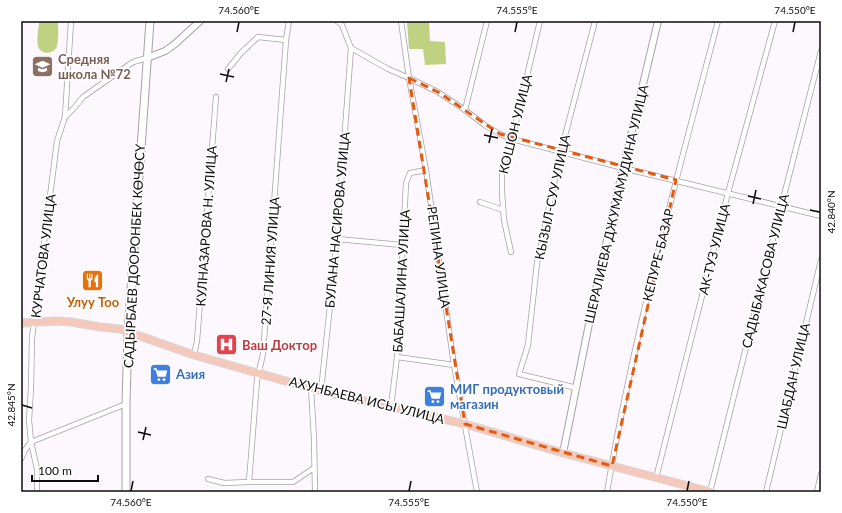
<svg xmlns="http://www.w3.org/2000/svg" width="842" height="513" viewBox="0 0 842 513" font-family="Lato,sans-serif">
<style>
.green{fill:#bfd282}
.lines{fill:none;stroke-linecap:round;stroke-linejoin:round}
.minor-casing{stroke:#a8a0a9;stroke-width:6}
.tertiary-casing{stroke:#a8a0a9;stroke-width:8}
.secondary-casing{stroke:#a8a0a9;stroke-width:9}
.primary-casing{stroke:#d8d8d8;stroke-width:9}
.minor{stroke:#fff;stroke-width:4.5}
.tertiary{stroke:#fff;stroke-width:6}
.secondary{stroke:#fff;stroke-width:7}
.primary{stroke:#f4c9bb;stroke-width:7}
.marked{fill:none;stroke:#e8590c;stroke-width:3;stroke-dasharray:8 5;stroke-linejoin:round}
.ticks{fill:none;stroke:#0d0a0d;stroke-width:1.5}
.labels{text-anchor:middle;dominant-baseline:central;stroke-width:3.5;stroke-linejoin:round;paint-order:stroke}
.education-label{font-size:13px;font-weight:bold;fill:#785e54;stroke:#fff;text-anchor:start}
.street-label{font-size:13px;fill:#0d0a0d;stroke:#fff}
.food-label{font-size:13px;font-weight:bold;fill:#c56008;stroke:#fff}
.health-label{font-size:13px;font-weight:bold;fill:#be3a42;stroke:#fff;text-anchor:start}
.shop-label{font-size:13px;font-weight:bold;fill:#366cbe;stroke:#fff;text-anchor:start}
.neatline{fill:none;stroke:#0d0a0d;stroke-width:1.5}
.ticks-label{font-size:10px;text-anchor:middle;fill:#0d0a0d}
</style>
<rect width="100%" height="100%" fill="#fdf7fe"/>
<g class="green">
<path d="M 39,21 L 58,21 C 58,29 59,38 57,46 C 54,55 40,55 38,46 C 36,40 39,28 39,21 Z"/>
<path d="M 429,21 L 430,41 L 445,42 L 446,64 L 425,65 L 423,49 L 409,49 L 407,22 Z"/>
</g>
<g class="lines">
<defs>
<g id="minor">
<path d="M 337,21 L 342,25 L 351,48 L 388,69 L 409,78 L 438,92 L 465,110 L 486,126 L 500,134 L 512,139 L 623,168 L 821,216"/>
<path d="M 401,21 L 409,78 L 426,170 L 454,365 L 477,492"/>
<path d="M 228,69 L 241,53 L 258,37 L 286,40"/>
<path d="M 465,110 L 487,21"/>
<path d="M 65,117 L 75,107 L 83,97 L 133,62 L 147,58"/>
<path d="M 480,202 L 503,210"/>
<path d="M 337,239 L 402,245"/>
<path d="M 511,252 L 504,220 L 502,192 L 502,169 L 512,139 L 540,21"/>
<path d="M 194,355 L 197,341 L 216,97"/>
<path d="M 397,357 L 454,365"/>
<path d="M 311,388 L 314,438 L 315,492"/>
<path d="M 577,388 L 519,374 L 528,345 L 537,263 L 561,151 L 595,21"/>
<path d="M 321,391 L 337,239 L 351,48"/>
<path d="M 391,407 L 397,357 L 406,183 L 410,173 L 426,170"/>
<path d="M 21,459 L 25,450 L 31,442 L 126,404"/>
<path d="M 656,478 L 728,193 L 775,21"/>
<path d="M 208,479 L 224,483 L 249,482 L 257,380 L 263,354 L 286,40 L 289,21"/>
<path d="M 249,482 L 293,482 L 314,468"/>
<path d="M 37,492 L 37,469 L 31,442 L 29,420 L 31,388 L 32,338 L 57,141 L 65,117 L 71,21"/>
<path d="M 607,492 C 634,333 677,177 718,21"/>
<path d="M 710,492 L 781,207 L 821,51"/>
<path d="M 766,492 L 821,260"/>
<path d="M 817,492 L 821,474"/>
</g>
<g id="tertiary">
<path d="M 147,58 L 165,51 L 175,44 L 200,21"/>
<path d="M 563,453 L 595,294 L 622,173 L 658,21"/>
</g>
<path id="secondary" d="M 126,492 L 126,404 L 128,332 L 150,21"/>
<path id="primary" d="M 21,323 L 56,321 L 71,322 L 100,327 L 120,329 L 194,355 L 321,391 L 465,424 L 563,453 L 711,492"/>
</defs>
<use href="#minor" class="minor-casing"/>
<use href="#tertiary" class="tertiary-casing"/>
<use href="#secondary" class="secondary-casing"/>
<use href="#primary" class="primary-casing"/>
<use href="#minor" class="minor"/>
<use href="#tertiary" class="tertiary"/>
<use href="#secondary" class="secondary"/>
<use href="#primary" class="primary"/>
</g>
<path class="marked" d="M 409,78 L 438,92 L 500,134 L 676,180 L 612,466 L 465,424 Z"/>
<path class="ticks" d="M 237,32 L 239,22M 515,32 L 517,22M 793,32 L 795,22M 220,74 L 234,77M 226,82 L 229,69M 484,135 L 498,138M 489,143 L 492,129M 748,196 L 761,199M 753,204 L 756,190M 810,210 L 820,212M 22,405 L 32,408M 138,432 L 151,435M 143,440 L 146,427M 131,491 L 133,481M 409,491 L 411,481M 687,491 L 689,481"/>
<defs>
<symbol id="school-square" viewBox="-11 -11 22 22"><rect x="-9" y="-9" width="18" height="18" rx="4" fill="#8d6e63" stroke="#fff"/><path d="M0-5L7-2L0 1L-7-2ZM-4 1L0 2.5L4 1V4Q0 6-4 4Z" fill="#fff"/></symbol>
<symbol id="restaurant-square" viewBox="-11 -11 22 22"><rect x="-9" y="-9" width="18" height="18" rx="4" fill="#e8710a" stroke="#fff"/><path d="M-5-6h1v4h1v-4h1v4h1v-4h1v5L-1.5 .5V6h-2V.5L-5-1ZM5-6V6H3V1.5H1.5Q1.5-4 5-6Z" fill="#fff"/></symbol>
<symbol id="hospital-square" viewBox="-11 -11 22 22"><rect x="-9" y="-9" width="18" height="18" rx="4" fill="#e0444e" stroke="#fff"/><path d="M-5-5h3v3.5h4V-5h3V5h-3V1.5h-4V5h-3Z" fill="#fff"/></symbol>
<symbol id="supermarket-square" viewBox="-11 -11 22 22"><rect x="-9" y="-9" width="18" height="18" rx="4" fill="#3f7fe0" stroke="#fff"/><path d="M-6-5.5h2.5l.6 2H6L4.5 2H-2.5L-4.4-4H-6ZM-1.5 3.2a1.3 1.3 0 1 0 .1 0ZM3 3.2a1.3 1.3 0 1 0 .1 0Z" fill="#fff"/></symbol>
</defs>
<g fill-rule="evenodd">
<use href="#school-square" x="30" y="54" width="25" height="25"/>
<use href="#restaurant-square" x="80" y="268" width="25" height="25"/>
<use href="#hospital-square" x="214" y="332" width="25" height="25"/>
<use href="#supermarket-square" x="148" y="362" width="25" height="25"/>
<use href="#supermarket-square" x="422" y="384" width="25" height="25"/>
</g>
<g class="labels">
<g class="education-label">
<text x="58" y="59">Средняя<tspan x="58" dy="15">школа №72</tspan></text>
</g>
<g class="street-label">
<text transform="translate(515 124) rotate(-76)">КОШОН УЛИЦА</text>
<text transform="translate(552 197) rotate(-78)">КЫЗЫЛ-СУУ УЛИЦА</text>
<text transform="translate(616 204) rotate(-77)">ШЕРАЛИЕВА ДЖУМАМУДИНА УЛИЦА</text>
<text transform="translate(337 220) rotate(-85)">БУЛАНА НАСИРОВА УЛИЦА</text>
<text transform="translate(206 226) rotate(-86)">КУЛНАЗАРОВА Н. УЛИЦА</text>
<text transform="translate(714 249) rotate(-76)">АК-ТУЗ УЛИЦА</text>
<text transform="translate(658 255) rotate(-76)">КЕПУРЕ-БАЗАР</text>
<text transform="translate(43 256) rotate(-83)">КУРЧАТОВА УЛИЦА</text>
<text transform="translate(134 256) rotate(-87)">САДЫРБАЕВ ДООРОНБЕК КӨЧӨСҮ</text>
<text transform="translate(439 257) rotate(82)">РЕПИНА УЛИЦА</text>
<text transform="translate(270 261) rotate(-86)">27-Я ЛИНИЯ УЛИЦА</text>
<text transform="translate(765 271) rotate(-76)">САДЫБАКАСОВА УЛИЦА</text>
<text transform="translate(401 281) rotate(-87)">БАБАШАЛИНА УЛИЦА</text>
<text transform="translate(793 376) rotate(-77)">ШАБДАН УЛИЦА</text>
<text transform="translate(367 400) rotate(14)">АХУНБАЕВА ИСЫ УЛИЦА</text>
</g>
<g class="food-label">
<text x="93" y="302">Улуу Тоо</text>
</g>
<g class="health-label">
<text x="242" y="345">Ваш Доктор</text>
</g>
<g class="shop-label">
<text x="176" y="374">Азия</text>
<text x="450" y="389">МИГ продуктовый<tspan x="450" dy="15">магазин</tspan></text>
</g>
</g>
<rect width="842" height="513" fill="none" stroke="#ffffff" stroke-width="44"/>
<path d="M32 475v6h66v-6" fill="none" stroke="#0d0a0d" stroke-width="2"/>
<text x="38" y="475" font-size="12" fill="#0d0a0d" stroke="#ffffff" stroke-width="3" paint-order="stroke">100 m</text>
<rect x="22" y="22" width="798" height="469" class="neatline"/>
<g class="ticks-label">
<text x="239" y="14">74.560°E</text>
<text x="517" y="14">74.555°E</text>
<text x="795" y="14">74.550°E</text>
<text transform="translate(831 212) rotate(-90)" y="4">42.840°N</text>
<text transform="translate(11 405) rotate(-90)" y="4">42.845°N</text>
<text x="131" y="506">74.560°E</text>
<text x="409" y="506">74.555°E</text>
<text x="687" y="506">74.550°E</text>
</g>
</svg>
